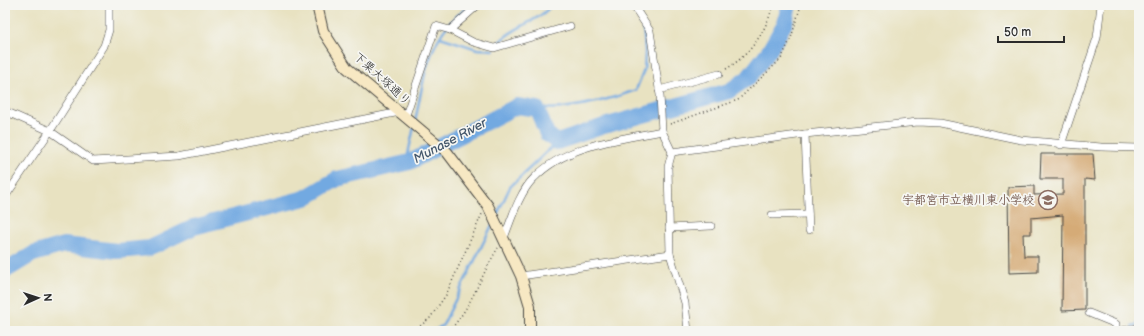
<svg xmlns="http://www.w3.org/2000/svg" width="1144" height="336" viewBox="0 0 1144 336" font-family="'Balsamiq Sans','Klee One',sans-serif">
<style>
.lines{fill:none;stroke-linecap:round;stroke-linejoin:round}
.stream{stroke:#72a9e1;stroke-width:2.5}
.river{stroke:#72a9e1;stroke-width:16}
.building{fill:#d5ab77}
.street-casing{stroke:#474642;stroke-width:8}
.secondary-casing{stroke:#474642;stroke-width:12}
.path{stroke:#474642;stroke-width:1.5;stroke-dasharray:1 3;stroke-linecap:butt}
.street{stroke:#fff;stroke-width:7}
.secondary{stroke:#f7e8c3;stroke-width:10}
.labels{text-anchor:middle;dominant-baseline:central;stroke-width:3.5;stroke-linejoin:round;paint-order:stroke}
.street-label{font-size:12px;fill:#2b2b2b;stroke:#f6f6f2}
.education-label{font-size:12px;font-weight:bold;fill:#785e54;stroke:#f6f6f2;text-anchor:end}
.water-label{font-size:13px;font-style:italic;fill:#44576b;stroke:#f6f6f2}
</style>
<rect width="100%" height="100%" fill="#f6f6f2"/>
<filter id="ink" filterUnits="userSpaceOnUse"><feTurbulence type="fractalNoise" baseFrequency=".025" numOctaves="2"/><feDisplacementMap in="SourceGraphic" scale="8" xChannelSelector="R" yChannelSelector="G"/><feConvolveMatrix kernelMatrix="1 2 1 2 8 2 1 2 1" color-interpolation-filters="sRGB"/></filter>
<filter id="wash" filterUnits="userSpaceOnUse"><feTurbulence type="fractalNoise" baseFrequency=".012" numOctaves="4" result="noise"/><feDisplacementMap in="SourceGraphic" scale="16" xChannelSelector="R" yChannelSelector="G"/><feGaussianBlur stdDeviation="0.9" result="paint"/><feColorMatrix in="noise" values="0 0 0 0 0 0 0 0 0 0 0 0 0 0 0 0 0 1.4 0 .05"/><feComposite in="paint" operator="in"/></filter>
<g filter="url(#wash)">
<rect width="100%" height="100%" fill="#e8e2c1"/>
<g class="lines">
<g class="stream">
<path d="M 640,5 L 642,14"/>
<path d="M 440,37 L 477,49 L 493,50"/>
<path d="M 496,46 C 510,27 540,22 551,5"/>
<path d="M 537,109 C 545,108 554,109 562,108 C 587,105 612,99 636,90 L 644,70 L 645,52 L 643,23"/>
<path d="M 415,122 C 422,89 426,50 449,24 C 455,17 463,11 470,5"/>
<path d="M 406,163 L 414,127"/>
<path d="M 496,217 L 510,187 L 557,142"/>
<path d="M 1132,326 L 1139,324"/>
<path d="M 434,331 L 443,325 L 493,223"/>
<path d="M 1109,331 L 1115,329"/>
</g>
<path class="river" d="M 5,271 L 33,254 L 64,245 L 117,251 L 150,248 L 194,227 L 305,198 L 337,179 L 410,162 L 517,106 L 537,109 L 547,134 L 557,142 L 604,126 L 729,91 L 748,78 L 769,51 L 785,23 L 789,5"/>
</g>
<g id="blocks">
<path class="building" d="M 1041,154 L 1093,154 L 1095,180 L 1085,179 L 1085,310 L 1062,311 L 1063,215 L 1031,218 L 1031,234 L 1023,234 L 1024,256 L 1038,256 L 1038,272 L 1009,273 L 1008,187 L 1034,186 L 1034,195 L 1063,194 L 1063,179 L 1040,179 Z"/>
</g>
</g>
<g filter="url(#ink)">
<use href="#blocks" fill-opacity="0" stroke="#474642" stroke-width="1"/>
<g class="lines">
<defs>
<g id="street">
<path d="M 633,5 L 650,31 L 660,95 L 662,131 L 672,152 L 805,134 L 918,122 L 940,123 L 1021,140 L 1101,147 L 1139,148"/>
<path d="M 450,30 L 473,42 L 494,48 L 570,26"/>
<path d="M 659,90 L 719,74"/>
<path d="M 5,111 L 50,131 L 93,161 L 179,156 L 400,112"/>
<path d="M 405,118 L 436,26 L 450,30 L 478,5"/>
<path d="M 805,134 L 809,230"/>
<path d="M 1061,145 L 1097,38 L 1101,5"/>
<path d="M 672,152 L 668,167 L 670,254 L 685,303 L 688,331"/>
<path d="M 5,197 L 50,131 L 104,46 L 109,30 L 109,5"/>
<path d="M 772,215 L 808,214"/>
<path d="M 669,228 L 711,226"/>
<path d="M 504,238 C 511,220 520,191 534,178 C 567,144 618,140 662,131"/>
<path d="M 521,276 L 670,254"/>
<path d="M 1089,313 L 1116,324 L 1116,331"/>
<path d="M 1121,331 L 1139,328"/>
</g>
<path id="secondary" d="M 317,5 L 323,31 L 347,68 L 447,152 L 488,206 L 521,276 L 530,306 L 530,331"/>
</defs>
<use href="#street" class="street-casing"/>
<use href="#secondary" class="secondary-casing"/>
<g class="path">
<path d="M 726,69 C 750,55 766,32 773,5"/>
<path d="M 670,124 L 738,100 L 781,59 L 791,38 L 801,5"/>
<path d="M 414,331 L 430,318 L 446,295 L 482,214"/>
<path d="M 449,331 C 471,308 481,275 498,248"/>
</g>
<use href="#street" class="street"/>
<use href="#secondary" class="secondary"/>
</g>
</g>
<defs>
<symbol id="school-ring" viewBox="-11 -11 22 22"><circle r="9.5" fill="#f6f6f2" stroke="#8d6e63" stroke-width="1.5"/><path d="M0-5L7-2L0 1L-7-2ZM-4 1L0 2.5L4 1V4Q0 6-4 4Z" fill="#8d6e63"/></symbol>
</defs>
<g fill-rule="evenodd">
<use href="#school-ring" x="1037" y="189" width="22" height="22"/>
</g>
<g class="labels">
<g class="street-label">
<text transform="translate(382 79) rotate(42)">下栗大塚通り</text>
</g>
<g class="education-label">
<text x="1034" y="200">宇都宮市立横川東小学校</text>
</g>
<g class="water-label">
<text transform="translate(450 141) rotate(-28)">Munase River</text>
</g>
</g>
<rect width="1144" height="336" fill="none" stroke="#f6f6f2" stroke-width="20"/>
<g transform="translate(38 298) rotate(87)" stroke="#f6f6f2" stroke-width="3" paint-order="stroke">
<path d="M0-3L7 15L0 10L-7 15Z" fill="#2b2b2b"/>
<text y="-6" font-size="11" font-weight="bold" text-anchor="middle" fill="#2b2b2b">N</text>
</g>
<path d="M998 36v6h66v-6" fill="none" stroke="#2b2b2b" stroke-width="2"/>
<text x="1004" y="36" font-size="12" fill="#2b2b2b" stroke="#f6f6f2" stroke-width="3" paint-order="stroke">50 m</text>
</svg>
